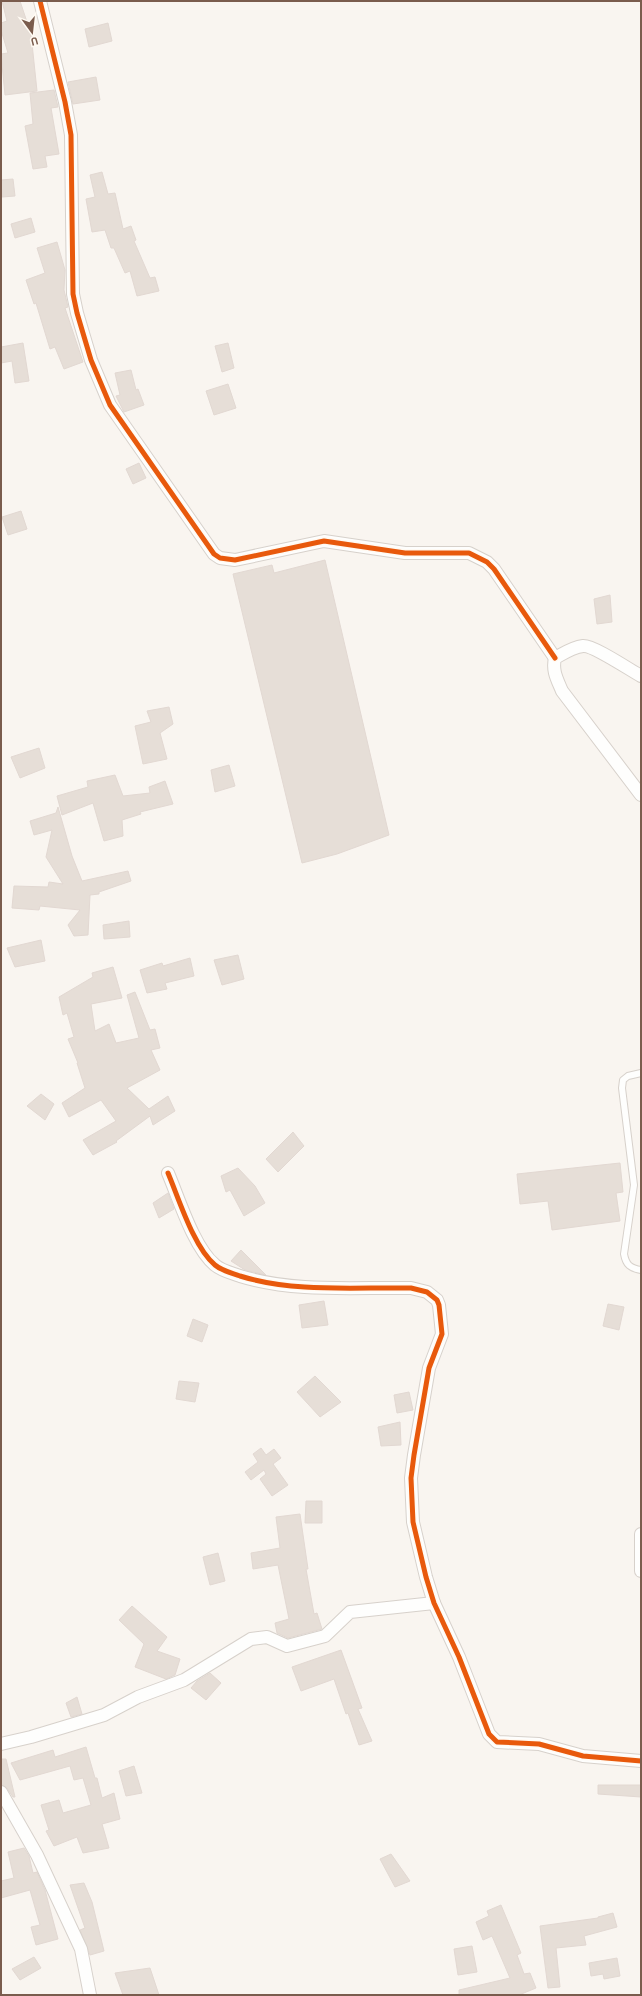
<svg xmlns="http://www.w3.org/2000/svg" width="642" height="1996" viewBox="0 0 642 1996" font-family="'Titillium Web',sans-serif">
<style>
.building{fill:#e6ded7;stroke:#e2d8d2}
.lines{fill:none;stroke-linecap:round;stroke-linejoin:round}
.service-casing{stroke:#d7d1cb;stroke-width:8}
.minor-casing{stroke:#d7d1cb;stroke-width:14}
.service{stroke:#fefefd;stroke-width:6}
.minor{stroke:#fefefd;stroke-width:12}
.cycleway-casing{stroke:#fffaf3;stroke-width:8}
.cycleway{stroke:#e8590c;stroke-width:5}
</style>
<rect width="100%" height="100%" fill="#f9f5f0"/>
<g class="building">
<path d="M 2,1 L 20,1 L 31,34 L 37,91 L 5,95 L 1,54 L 8,53 L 1,30 L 1,23 L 7,21 Z"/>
<path d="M 108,23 L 112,41 L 89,47 L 85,29 Z"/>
<path d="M 96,77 L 100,100 L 73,104 L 68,82 Z"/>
<path d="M 54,90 L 58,107 L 51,108 L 59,154 L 45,156 L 47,167 L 33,169 L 25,126 L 33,124 L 30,93 Z"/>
<path d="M 102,172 L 108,194 L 115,193 L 123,229 L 131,226 L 136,240 L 134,241 L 150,278 L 155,277 L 159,291 L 137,296 L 130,271 L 125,273 L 114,248 L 111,248 L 105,230 L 92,232 L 86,199 L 95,197 L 90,175 Z"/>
<path d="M 13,179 L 15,196 L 2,197 L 1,180 Z"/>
<path d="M 31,218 L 35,232 L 15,238 L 11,224 Z"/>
<path d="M 57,242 L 65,270 L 64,290 L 68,307 L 65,308 L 83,362 L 64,369 L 55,347 L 50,349 L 36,303 L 34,304 L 26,280 L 45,273 L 37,248 Z"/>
<path d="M 23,343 L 29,381 L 15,383 L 12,361 L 1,363 L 1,347 Z"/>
<path d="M 228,343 L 234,368 L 222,372 L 215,346 Z"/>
<path d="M 131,370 L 136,390 L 138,389 L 144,405 L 124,412 L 116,396 L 120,395 L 115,373 Z"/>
<path d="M 228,384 L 236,408 L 214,415 L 206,391 Z"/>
<path d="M 139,463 L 146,478 L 133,484 L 126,469 Z"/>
<path d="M 21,511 L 27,529 L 8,535 L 2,517 Z"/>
<path d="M 325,560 L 389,835 L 337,854 L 302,863 L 233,574 L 272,565 L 274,573 Z"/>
<path d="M 610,595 L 612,622 L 597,624 L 594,599 Z"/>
<path d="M 169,707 L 173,724 L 160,733 L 167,759 L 143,764 L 135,726 L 151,722 L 147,711 Z"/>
<path d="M 39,748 L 45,768 L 20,778 L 11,757 Z"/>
<path d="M 229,765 L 235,786 L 215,792 L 211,770 Z"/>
<path d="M 115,775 L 123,796 L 150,793 L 149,787 L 165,781 L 173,804 L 140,812 L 141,814 L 122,820 L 123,836 L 104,841 L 93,803 L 62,815 L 57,796 L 88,787 L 87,781 Z"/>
<path d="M 58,807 L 72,856 L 82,881 L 128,871 L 131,881 L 99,892 L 99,894 L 90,895 L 88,935 L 74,936 L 68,925 L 80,910 L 40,906 L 39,910 L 12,908 L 14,886 L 48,887 L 49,882 L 63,884 L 46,857 L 52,830 L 34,835 L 30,821 L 56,813 Z"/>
<path d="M 129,921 L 130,937 L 104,939 L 103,925 Z"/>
<path d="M 41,940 L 45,961 L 15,967 L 7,948 Z"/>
<path d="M 238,955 L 244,979 L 222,985 L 214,960 Z"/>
<path d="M 190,958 L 194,976 L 165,983 L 167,989 L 147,993 L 140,970 L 162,963 L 163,966 Z"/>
<path d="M 113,967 L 122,998 L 91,1004 L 95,1031 L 109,1024 L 116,1043 L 139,1038 L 127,995 L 135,992 L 150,1030 L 155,1029 L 160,1048 L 151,1050 L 160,1070 L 127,1088 L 149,1109 L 168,1096 L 175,1111 L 153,1125 L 150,1116 L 116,1141 L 117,1142 L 93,1155 L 83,1140 L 116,1121 L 101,1100 L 69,1117 L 62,1103 L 85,1088 L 77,1063 L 78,1063 L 68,1039 L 74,1037 L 67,1013 L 63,1015 L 59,997 L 93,977 L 92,973 Z"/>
<path d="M 41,1094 L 54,1104 L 45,1120 L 27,1106 Z"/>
<path d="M 293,1132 L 304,1146 L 278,1172 L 266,1159 Z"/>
<path d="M 620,1163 L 623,1192 L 616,1193 L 620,1221 L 552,1230 L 548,1201 L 520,1204 L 517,1174 Z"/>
<path d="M 238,1168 L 255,1186 L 265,1203 L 244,1216 L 230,1190 L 226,1192 L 221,1176 Z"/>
<path d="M 168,1193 L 174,1209 L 159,1218 L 153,1203 Z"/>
<path d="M 241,1250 L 266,1275 L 245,1270 L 231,1261 Z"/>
<path d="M 324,1301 L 328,1325 L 302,1328 L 299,1305 Z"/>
<path d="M 608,1304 L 624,1307 L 619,1330 L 603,1326 Z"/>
<path d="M 193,1319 L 208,1325 L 202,1342 L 187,1336 Z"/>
<path d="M 315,1376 L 341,1402 L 320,1417 L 297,1392 Z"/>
<path d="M 179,1381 L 199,1383 L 195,1402 L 176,1399 Z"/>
<path d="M 409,1392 L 413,1410 L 397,1413 L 394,1395 Z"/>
<path d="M 400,1422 L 401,1445 L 381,1446 L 378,1427 Z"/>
<path d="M 261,1448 L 266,1455 L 274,1449 L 281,1458 L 273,1464 L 288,1485 L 272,1496 L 260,1479 L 266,1474 L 264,1470 L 251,1480 L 245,1472 L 258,1462 L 253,1454 Z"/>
<path d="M 306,1501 L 322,1501 L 322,1523 L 305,1523 Z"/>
<path d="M 300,1514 L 308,1569 L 306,1569 L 314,1614 L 317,1613 L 322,1629 L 288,1638 L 277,1633 L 275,1623 L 289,1619 L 278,1565 L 253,1569 L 251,1553 L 280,1548 L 276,1517 Z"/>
<path d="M 218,1553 L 225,1581 L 210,1585 L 203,1557 Z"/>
<path d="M 132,1606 L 167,1637 L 157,1651 L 180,1659 L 175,1675 L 166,1679 L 135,1667 L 144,1644 L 119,1620 Z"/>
<path d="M 341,1650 L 362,1708 L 358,1709 L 372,1741 L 359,1745 L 348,1713 L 346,1714 L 334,1679 L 301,1691 L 292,1667 Z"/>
<path d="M 210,1673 L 221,1683 L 206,1700 L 191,1688 L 197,1681 Z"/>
<path d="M 77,1697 L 82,1714 L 71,1717 L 66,1703 Z"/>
<path d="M 86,1747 L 95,1778 L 97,1778 L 102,1798 L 114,1793 L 120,1819 L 102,1824 L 109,1848 L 83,1853 L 77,1837 L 54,1846 L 46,1831 L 49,1830 L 41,1805 L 59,1800 L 63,1813 L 91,1805 L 83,1778 L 74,1780 L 70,1766 L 20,1780 L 11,1763 L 53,1750 L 55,1757 Z"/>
<path d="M 1,1759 L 6,1759 L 15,1797 L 13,1797 L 7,1788 L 1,1785 Z"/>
<path d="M 134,1766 L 142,1793 L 126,1796 L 119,1771 Z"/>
<path d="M 598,1785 L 641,1785 L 641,1797 L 598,1794 Z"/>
<path d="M 24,1848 L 29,1856 L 33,1873 L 37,1872 L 45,1890 L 58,1939 L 36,1945 L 31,1927 L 40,1925 L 30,1890 L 1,1898 L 1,1881 L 14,1878 L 8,1852 Z"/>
<path d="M 391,1854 L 410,1881 L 395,1887 L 380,1859 Z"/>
<path d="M 84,1883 L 92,1902 L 104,1951 L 90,1955 L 80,1930 L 85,1928 L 70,1885 Z"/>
<path d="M 501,1905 L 521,1953 L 517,1955 L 524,1974 L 530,1973 L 536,1988 L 519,1995 L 459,1995 L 459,1990 L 510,1978 L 492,1936 L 483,1940 L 476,1922 L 489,1916 L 487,1911 Z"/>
<path d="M 613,1913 L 617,1927 L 584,1936 L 586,1945 L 556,1948 L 560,1987 L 548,1988 L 540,1926 L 598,1918 L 598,1917 Z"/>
<path d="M 472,1946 L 477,1972 L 458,1975 L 454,1949 Z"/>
<path d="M 34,1957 L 41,1968 L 20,1980 L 12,1969 Z"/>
<path d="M 617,1958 L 620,1976 L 604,1979 L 603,1974 L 591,1976 L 589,1963 Z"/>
<path d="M 150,1968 L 159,1995 L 123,1995 L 115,1973 Z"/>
</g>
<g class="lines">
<defs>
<path id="service" d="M 641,1073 L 628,1076 L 623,1080 L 622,1088 L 634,1185 L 624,1254 C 626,1265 630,1268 641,1270"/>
<g id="minor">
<path d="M 40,1 L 65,102 L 71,135 L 73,294 L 77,313 L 91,360 L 110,405 L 214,554 L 220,558 L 235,560 L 324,541 L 405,553 L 469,553 L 487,562 L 494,569 L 555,658"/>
<path d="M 641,676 C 630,670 593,645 583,646 C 573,647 564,653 555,658 C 552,671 557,679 562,691 L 641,795"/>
<path d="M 168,1173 C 179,1199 194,1248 215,1265 C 222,1271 232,1273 240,1276 C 295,1293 354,1287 411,1288 L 427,1292 L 437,1300 L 439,1305 L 442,1334 L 429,1368 L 414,1455 L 411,1478 L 413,1522 L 426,1577 L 434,1603 L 459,1657 L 489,1734 L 497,1742 L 539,1744 L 583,1756 L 641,1761"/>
<path d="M 641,1534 L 641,1571"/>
<path d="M 1,1744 L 31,1737 L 104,1715 L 138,1697 L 184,1680 L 251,1639 L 267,1637 L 287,1646 L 325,1636 L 350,1612 L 434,1603"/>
<path d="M 1,1792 L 37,1855 L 81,1949 L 90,1995"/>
</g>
</defs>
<use href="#service" class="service-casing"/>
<use href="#minor" class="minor-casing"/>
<use href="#service" class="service"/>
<use href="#minor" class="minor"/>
<defs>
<g id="cycleway">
<path d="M 40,1 L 65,102 L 71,135 L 73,294 L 77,313 L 91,360 L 110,405 L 214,554 L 220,558 L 235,560 L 324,541 L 405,553 L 469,553 L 487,562 L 494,569 L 555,658"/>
<path d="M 168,1173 C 179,1199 194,1248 215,1265 C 222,1271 232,1273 240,1276 C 295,1293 354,1287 411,1288 L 427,1292 L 437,1300 L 439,1305 L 442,1334 L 429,1368 L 414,1455 L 411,1478 L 413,1522 L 426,1577 L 434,1603 L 459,1657 L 489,1734 L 497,1742 L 539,1744 L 583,1756 L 641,1761"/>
</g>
</defs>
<use href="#cycleway" class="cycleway-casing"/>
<use href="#cycleway" class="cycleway"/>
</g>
<rect width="642" height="1996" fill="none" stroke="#7a5c4d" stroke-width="4"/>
<g transform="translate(32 32) rotate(165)" stroke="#fffaf3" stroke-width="3" paint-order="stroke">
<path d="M0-3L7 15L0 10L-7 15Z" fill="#7a5c4d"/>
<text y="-6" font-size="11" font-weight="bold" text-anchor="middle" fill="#7a5c4d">U</text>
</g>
</svg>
